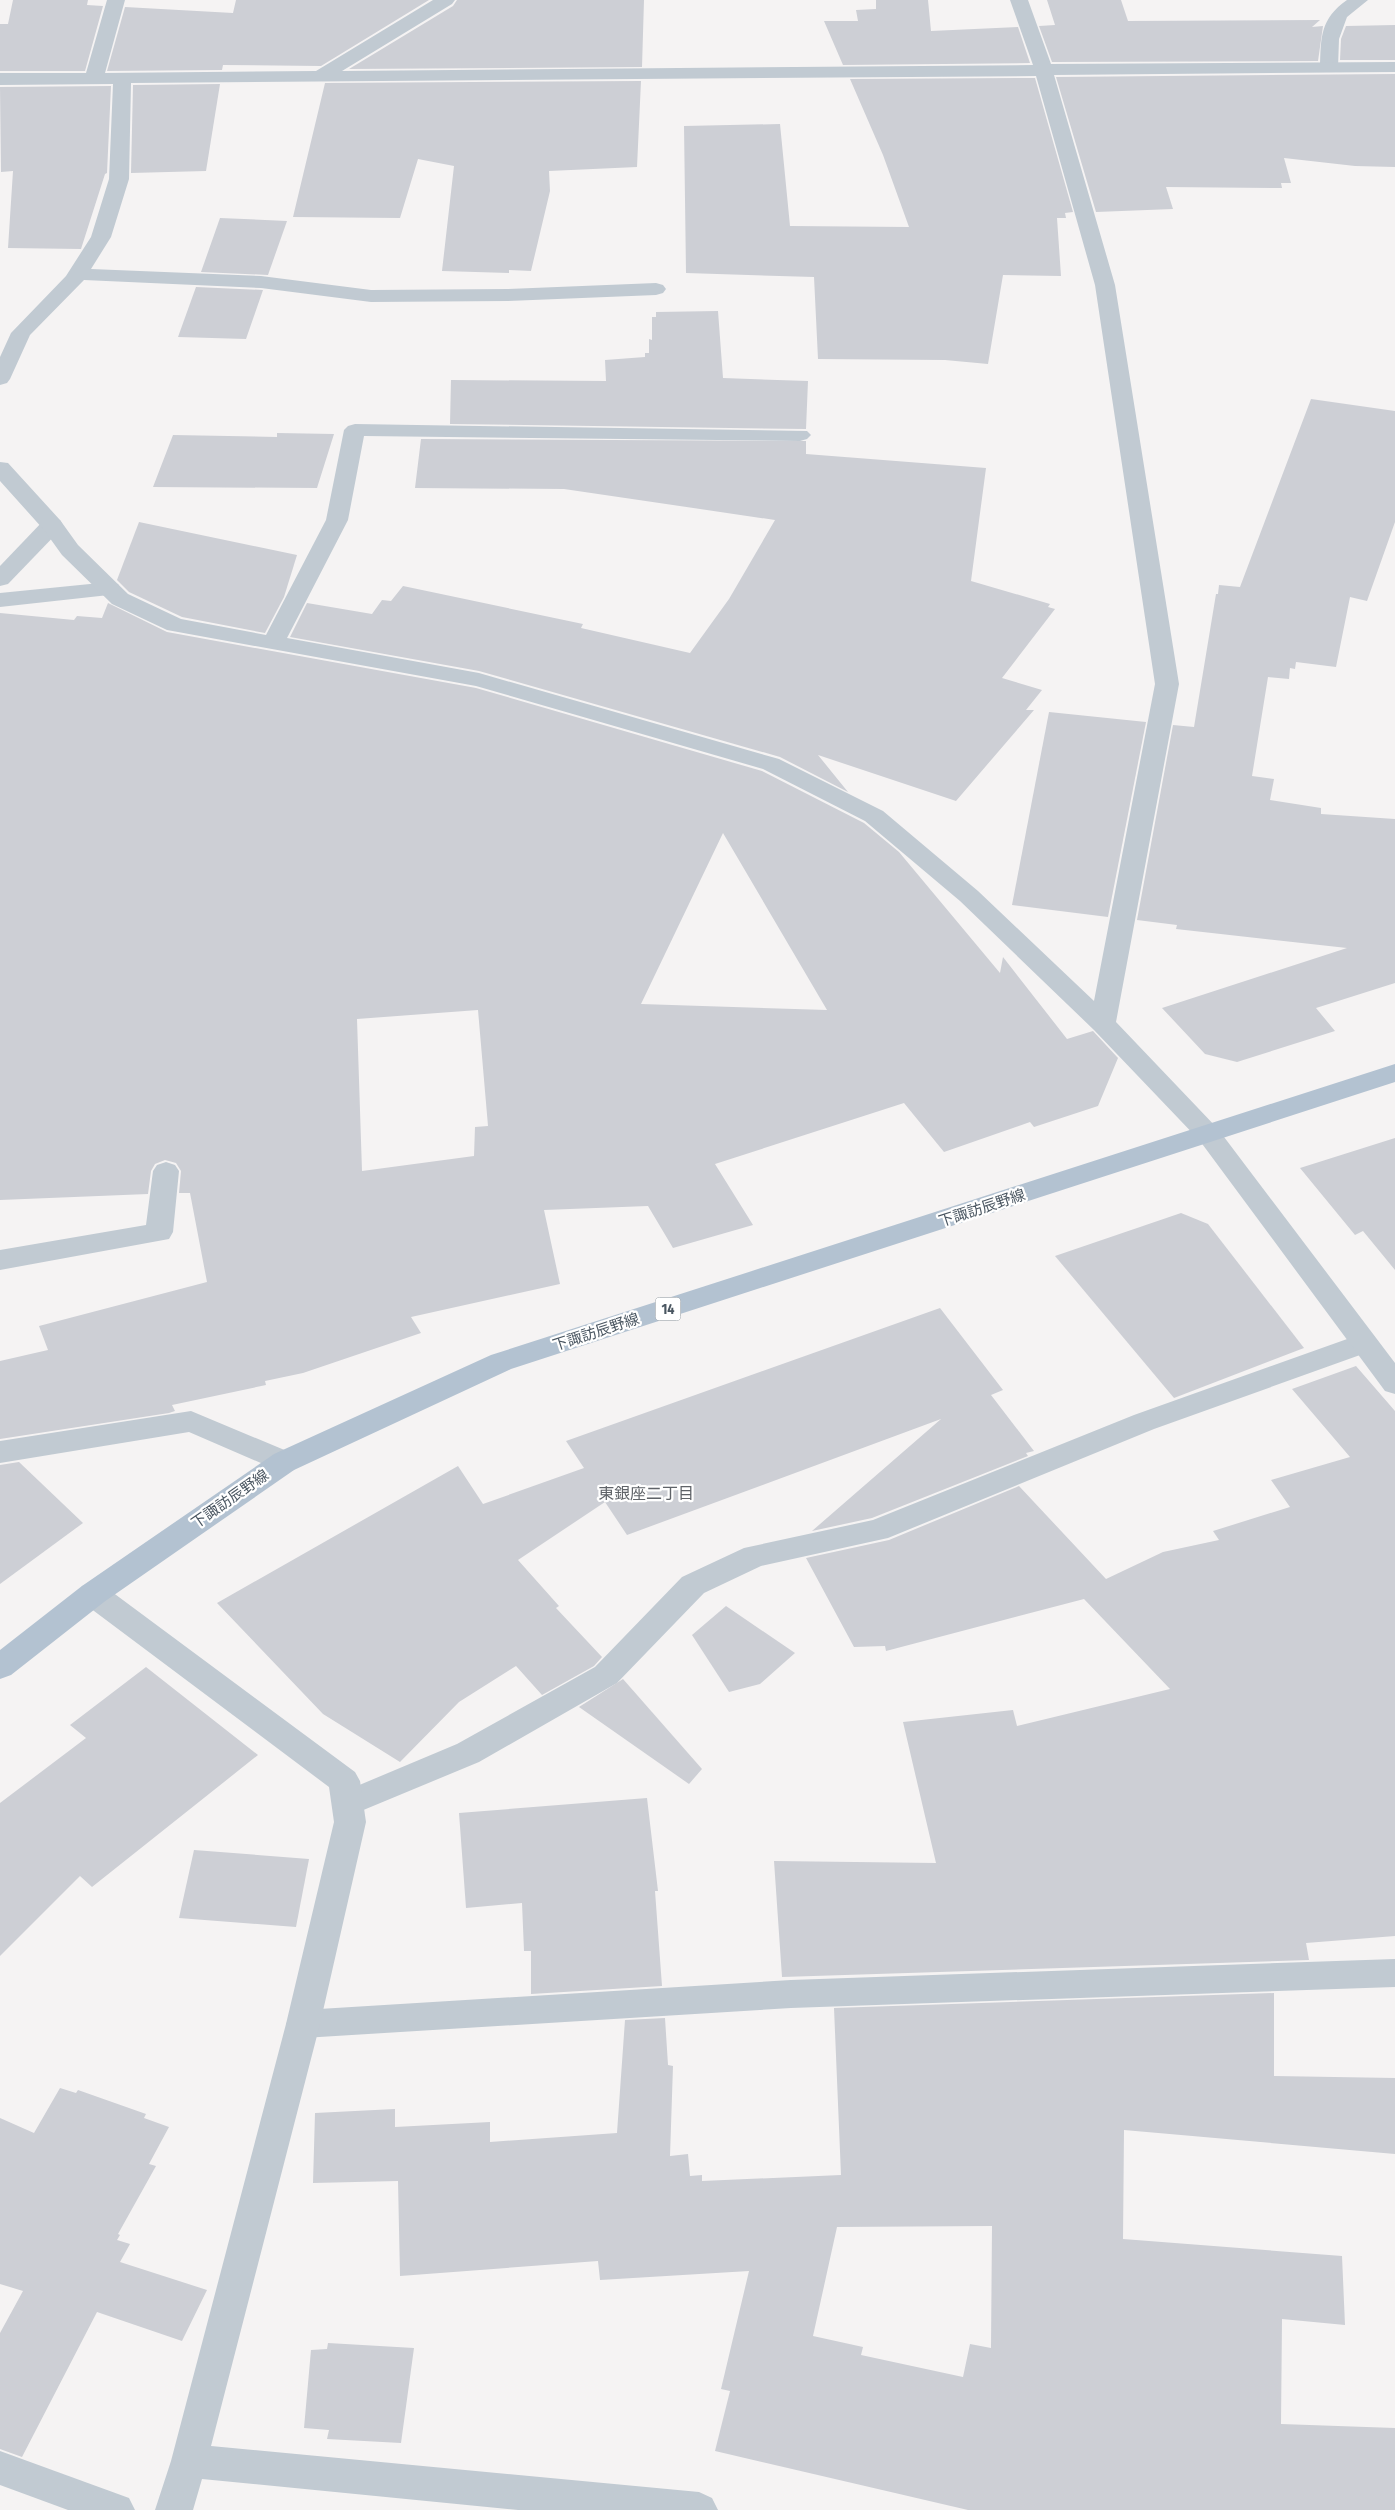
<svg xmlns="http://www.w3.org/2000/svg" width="1395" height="2510" viewBox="0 0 1395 2510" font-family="'Fira Sans Condensed','Noto Sans JP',sans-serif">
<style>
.building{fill:#cdcfd5;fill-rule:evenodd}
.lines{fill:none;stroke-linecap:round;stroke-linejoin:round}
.lane{fill:#c1cad2;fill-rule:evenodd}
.street{fill:#c1cad2;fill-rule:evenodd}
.primary{fill:#b3c2d1;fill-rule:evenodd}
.labels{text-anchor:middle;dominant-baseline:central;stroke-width:4.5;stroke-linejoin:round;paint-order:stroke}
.shield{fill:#fff;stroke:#808990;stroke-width:1}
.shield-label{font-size:14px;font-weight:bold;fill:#4a5661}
.street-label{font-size:15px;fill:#4a5661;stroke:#fff}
.neighbourhood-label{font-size:16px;fill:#5f6368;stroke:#fff}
</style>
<rect width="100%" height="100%" fill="#f5f3f3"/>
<g class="building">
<path d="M 13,0 L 88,0 L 87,5 L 103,6 L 85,71 L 0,71 L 0,24 L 8,24 Z"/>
<path d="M 236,0 L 429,0 L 321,66 L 223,65 L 222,70 L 107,71 L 125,7 L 233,13 Z"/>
<path d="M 457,0 L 644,0 L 642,67 L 349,69 L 453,6 Z"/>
<path d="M 876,0 L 928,0 L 931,31 L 1018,27 L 1030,63 L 843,65 L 824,21 L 858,21 L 856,10 L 876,9 Z"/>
<path d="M 1047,0 L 1121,0 L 1128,21 L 1320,20 L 1312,27 L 1323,26 L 1318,61 L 1052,62 L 1039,26 L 1055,25 Z"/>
<path d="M 1395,25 L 1395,60 L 1340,60 L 1341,39 L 1346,26 Z"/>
<path d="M 1395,74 L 1395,167 L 1355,166 L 1284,158 L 1291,183 L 1281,183 L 1282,188 L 1166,187 L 1173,209 L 1096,212 L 1056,77 Z"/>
<path d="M 1035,78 L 1073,212 L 1065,213 L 1066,218 L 1057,218 L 1061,276 L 1003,275 L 988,364 L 945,360 L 818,359 L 814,277 L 686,273 L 684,126 L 780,124 L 790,226 L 909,227 L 883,155 L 850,79 Z"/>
<path d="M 641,81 L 637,167 L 549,171 L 550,191 L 531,271 L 509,270 L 509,273 L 442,271 L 454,166 L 418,159 L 400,218 L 293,217 L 325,83 Z"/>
<path d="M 220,84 L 206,171 L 131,173 L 133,85 Z"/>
<path d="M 111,86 L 107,173 L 105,174 L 81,249 L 8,248 L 13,171 L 1,172 L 0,87 Z"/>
<path d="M 220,218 L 287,221 L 268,275 L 201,272 Z"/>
<path d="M 196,287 L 263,290 L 246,339 L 178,337 Z"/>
<path d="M 718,311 L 723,378 L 808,381 L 806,429 L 450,424 L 451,380 L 606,381 L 605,360 L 645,357 L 645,353 L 649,353 L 649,339 L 652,340 L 652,317 L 656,317 L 656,312 Z"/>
<path d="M 1311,399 L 1395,411 L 1395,522 L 1367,601 L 1350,597 L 1336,667 L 1296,662 L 1295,669 L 1290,668 L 1289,679 L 1268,677 L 1252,776 L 1274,779 L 1270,800 L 1321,808 L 1321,814 L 1395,819 L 1395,983 L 1316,1008 L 1335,1031 L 1237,1062 L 1205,1054 L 1162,1008 L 1347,948 L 1176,929 L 1177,925 L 1137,920 L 1173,725 L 1194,727 L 1216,594 L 1218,594 L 1219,585 L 1240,587 Z"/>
<path d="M 277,433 L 334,434 L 317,488 L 153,487 L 173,435 L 277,437 Z"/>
<path d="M 421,439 L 806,441 L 806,454 L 986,468 L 971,581 L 1050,604 L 1048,607 L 1055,609 L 1002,678 L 1042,690 L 1026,710 L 1034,710 L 956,801 L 818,755 L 848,792 L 780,757 L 479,671 L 290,637 L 307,603 L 372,614 L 382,600 L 391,601 L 403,586 L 583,624 L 581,628 L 690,653 L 729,599 L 775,520 L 564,489 L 415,488 Z"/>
<path d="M 139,522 L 297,555 L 284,597 L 265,633 L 182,617 L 129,592 L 117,580 Z"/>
<path d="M 108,603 L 167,632 L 476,688 L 762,771 L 864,823 L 899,852 L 1000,973 L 1003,957 L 1067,1039 L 1093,1031 L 1118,1058 L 1098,1106 L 1034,1127 L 1030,1122 L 944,1152 L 904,1103 L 715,1164 L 753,1225 L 673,1248 L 648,1206 L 544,1210 L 560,1284 L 411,1317 L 421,1333 L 303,1373 L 265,1381 L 266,1385 L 172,1405 L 175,1411 L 169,1413 L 0,1439 L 0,1361 L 48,1350 L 39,1326 L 207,1282 L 190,1193 L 179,1193 L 181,1171 L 176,1163 L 165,1160 L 155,1164 L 151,1171 L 148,1194 L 0,1200 L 0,613 L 74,620 L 77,616 L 102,618 ZM 723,833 L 827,1010 L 641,1004 ZM 478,1010 L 488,1126 L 475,1127 L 474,1156 L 362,1171 L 357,1019 Z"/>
<path d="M 1049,712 L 1146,722 L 1108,917 L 1012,905 Z"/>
<path d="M 1395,1138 L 1395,1270 L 1363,1231 L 1355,1235 L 1300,1168 Z"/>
<path d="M 1181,1213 L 1208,1224 L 1304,1348 L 1174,1398 L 1055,1256 Z"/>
<path d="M 940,1308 L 1003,1390 L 991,1395 L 1034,1451 L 1026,1453 L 1028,1456 L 872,1518 L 812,1531 L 941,1419 L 627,1535 L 605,1502 L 518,1560 L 559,1606 L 556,1608 L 602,1657 L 594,1666 L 542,1695 L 516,1666 L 459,1702 L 400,1762 L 323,1714 L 217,1603 L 458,1466 L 483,1504 L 584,1468 L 566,1441 Z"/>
<path d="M 1356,1366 L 1395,1411 L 1395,1936 L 1306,1943 L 1309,1960 L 782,1977 L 774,1861 L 936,1863 L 903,1722 L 1013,1710 L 1017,1726 L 1170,1689 L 1084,1599 L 886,1651 L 885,1646 L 854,1647 L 806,1558 L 889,1540 L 1019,1486 L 1106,1579 L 1163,1552 L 1219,1540 L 1213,1531 L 1290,1507 L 1271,1480 L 1350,1457 L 1292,1389 Z"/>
<path d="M 19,1462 L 83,1523 L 0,1584 L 0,1465 Z"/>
<path d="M 726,1606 L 795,1653 L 760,1684 L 729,1692 L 692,1635 Z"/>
<path d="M 146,1667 L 258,1755 L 92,1887 L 80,1876 L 0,1956 L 0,1803 L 86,1738 L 70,1725 Z"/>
<path d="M 623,1679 L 702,1769 L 689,1784 L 579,1707 Z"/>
<path d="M 647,1798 L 658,1891 L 655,1891 L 662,1986 L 531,1994 L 531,1951 L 524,1951 L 522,1903 L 466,1908 L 459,1813 Z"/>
<path d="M 194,1850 L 309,1859 L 296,1927 L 179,1918 Z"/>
<path d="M 1274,1993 L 1274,2076 L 1395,2078 L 1395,2154 L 1124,2130 L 1123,2239 L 1342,2256 L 1345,2325 L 1282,2319 L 1281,2424 L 1395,2428 L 1395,2510 L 968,2510 L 715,2451 L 730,2391 L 721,2389 L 749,2271 L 600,2280 L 598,2261 L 400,2276 L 398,2181 L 313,2183 L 315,2113 L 395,2109 L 395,2127 L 490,2122 L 490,2142 L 617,2133 L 625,2020 L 665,2018 L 668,2065 L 673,2066 L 670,2156 L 688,2154 L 690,2176 L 702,2175 L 702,2181 L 841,2175 L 834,2008 ZM 992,2226 L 991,2348 L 970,2344 L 963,2377 L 861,2355 L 863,2347 L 813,2336 L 837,2227 Z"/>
<path d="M 60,2088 L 76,2093 L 78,2090 L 146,2114 L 144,2118 L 169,2127 L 149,2164 L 156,2166 L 118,2234 L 120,2235 L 117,2240 L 130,2244 L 120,2262 L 207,2290 L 182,2341 L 97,2312 L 22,2457 L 0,2449 L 0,2333 L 23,2291 L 0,2284 L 0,2118 L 34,2133 Z"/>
<path d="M 328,2343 L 414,2348 L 401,2443 L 327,2439 L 329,2430 L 304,2428 L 311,2350 L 327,2349 Z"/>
</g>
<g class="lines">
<g class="lane">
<path d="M 1347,0 L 1368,0 L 1347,17 L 1339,39 L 1338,68 L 1335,72 L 1323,72 L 1320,68 C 1321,37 1320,19 1347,0 Z"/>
<path d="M 52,518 L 60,520 L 63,525 L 60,530 L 8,584 L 0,586 L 0,566 L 44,520 Z"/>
<path d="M 110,582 L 118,584 L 121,589 L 118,594 L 0,607 L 0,593 Z"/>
<path d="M 1364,1333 L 1374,1336 L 1378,1343 L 1374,1350 L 1154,1429 L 888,1538 L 761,1566 L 704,1593 L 617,1683 L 479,1762 L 349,1816 L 338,1812 L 333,1803 L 338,1794 L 457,1744 L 595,1667 L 682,1577 L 744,1548 L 873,1520 L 1134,1415 Z"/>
<path d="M 1395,1959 L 1395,1987 L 791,2008 L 303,2038 L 291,2034 L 286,2024 L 291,2014 L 303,2010 L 791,1980 Z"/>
</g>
<g class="street">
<path d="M 107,0 L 125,0 L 105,73 L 316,71 L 433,0 L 455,0 L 452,4 L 342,71 L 1033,65 L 1010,0 L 1028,0 L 1051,64 L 1395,62 L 1395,72 L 1054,75 L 1115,285 L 1179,684 L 1116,1022 L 1218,1129 L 1395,1363 L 1395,1394 L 1385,1391 L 1200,1141 L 1094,1030 L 960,901 L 865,821 L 763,769 L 476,686 L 167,630 L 112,604 L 62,555 L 44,530 L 0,481 L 0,462 L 8,463 L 60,520 L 78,545 L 128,594 L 181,619 L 266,635 L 326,520 L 344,430 L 348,426 L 355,424 L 807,431 L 811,435 L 807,439 L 800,441 L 364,436 L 348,520 L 287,638 L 479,673 L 779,759 L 883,811 L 978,891 L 1094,1001 L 1155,684 L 1095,285 L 1036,76 L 131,83 L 129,179 L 111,237 L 91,269 L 261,276 L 371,290 L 508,289 L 656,283 L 663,285 L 666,289 L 663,293 L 656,295 L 508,301 L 371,302 L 261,288 L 84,280 L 30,335 L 10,379 L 7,383 L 0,385 L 0,357 L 11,333 L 66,276 L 91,237 L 109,179 L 113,84 L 0,85 L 0,73 L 86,73 Z"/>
<path d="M 166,1162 L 175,1165 L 179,1171 L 173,1232 L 169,1239 L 0,1270 L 0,1250 L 146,1225 L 153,1171 L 157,1165 Z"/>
<path d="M 191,1411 L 294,1454 L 299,1462 L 294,1470 L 284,1473 L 189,1432 L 0,1463 L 0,1441 Z"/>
<path d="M 93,1583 L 104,1586 L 355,1772 L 360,1781 L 366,1822 L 320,2024 L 211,2446 L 699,2492 L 712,2498 L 718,2510 L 518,2510 L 202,2479 L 193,2510 L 155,2510 L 171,2461 L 286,2024 L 334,1822 L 329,1787 L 82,1602 L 78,1594 L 82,1586 Z"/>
<path d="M 0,2451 L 129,2498 L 135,2510 L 68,2510 L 0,2485 Z"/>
</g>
<path class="primary" d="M 1395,1064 L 1395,1082 L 511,1369 L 294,1470 L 104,1602 L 11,1675 L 0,1679 L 0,1650 L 82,1586 L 274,1454 L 491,1355 Z"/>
</g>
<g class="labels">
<rect class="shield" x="655.5" y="1297.5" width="25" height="23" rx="4"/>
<g class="shield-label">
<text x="668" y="1309">14</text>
</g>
<g class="street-label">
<text transform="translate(982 1208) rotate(-18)">下諏訪辰野線</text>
<text transform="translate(596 1332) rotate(-18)">下諏訪辰野線</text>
<text transform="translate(230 1499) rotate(-35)">下諏訪辰野線</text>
</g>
<g class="neighbourhood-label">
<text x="646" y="1493">東銀座二丁目</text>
</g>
</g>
</svg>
